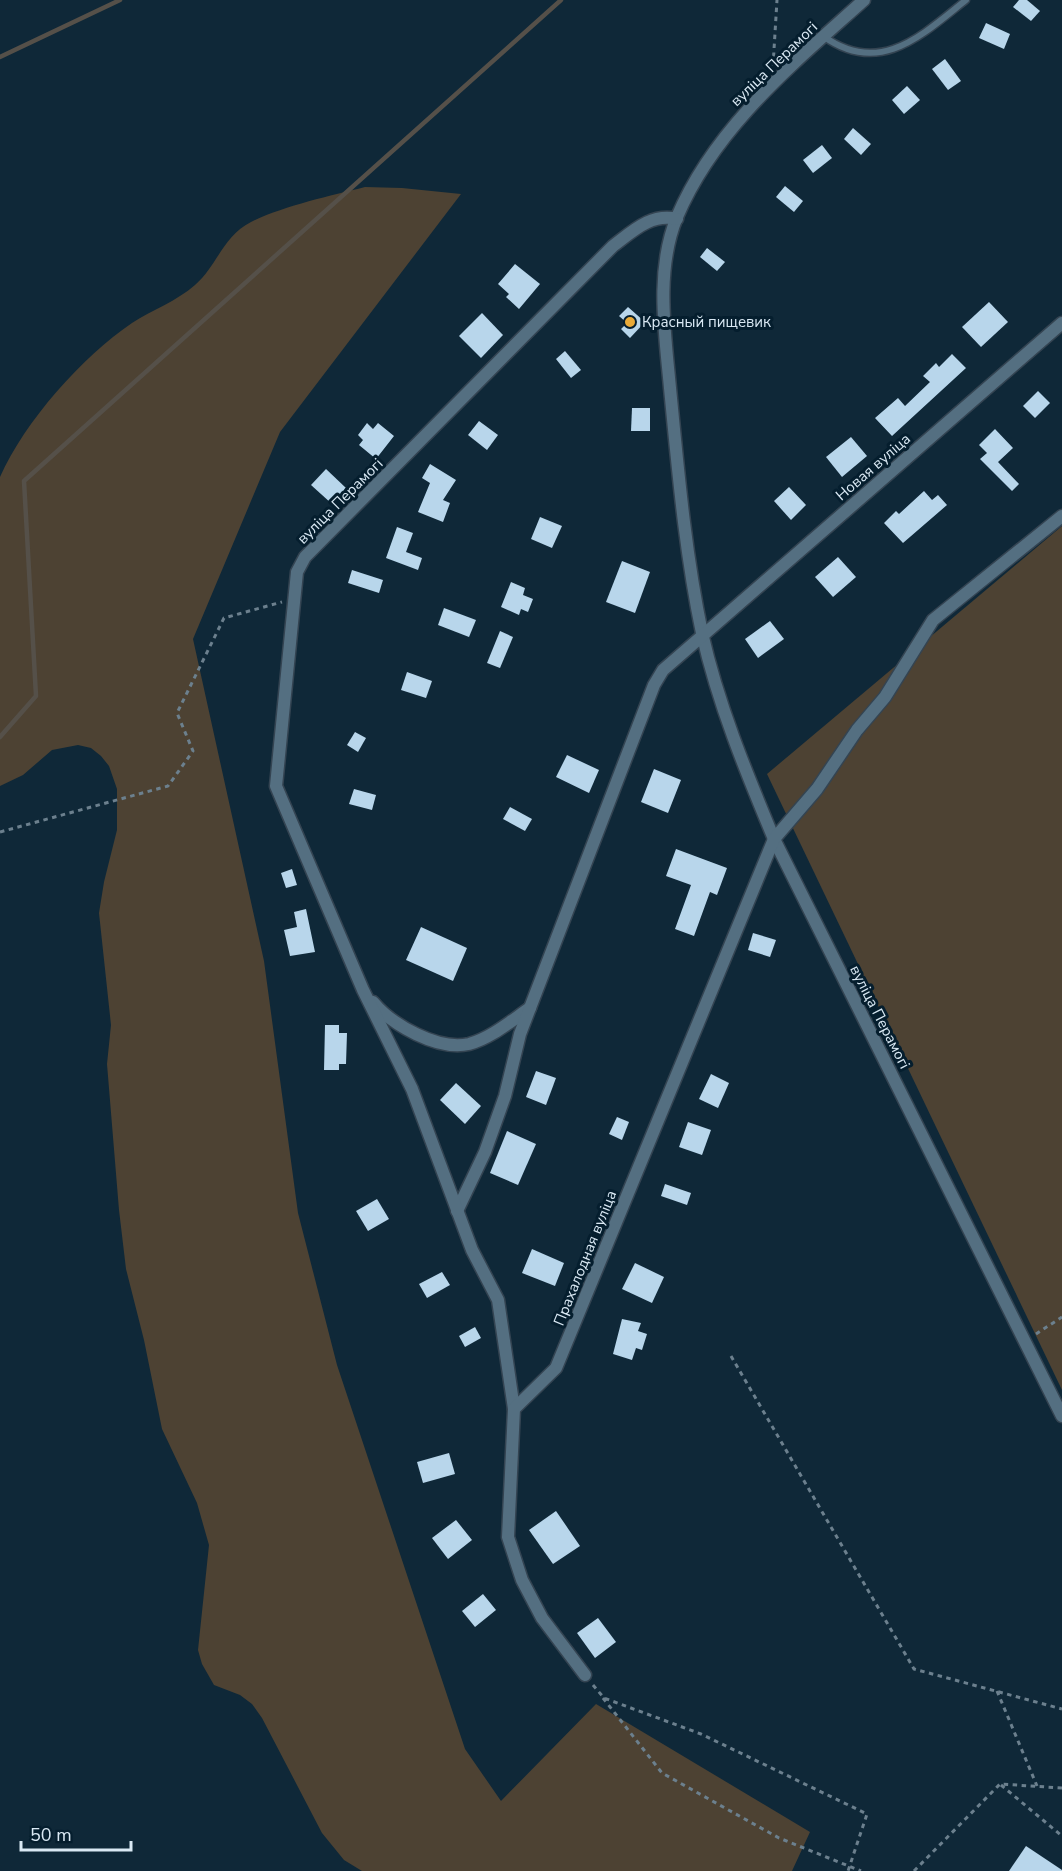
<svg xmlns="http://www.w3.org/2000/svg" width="1062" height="1871" viewBox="0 0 1062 1871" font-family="'Nunito Sans',sans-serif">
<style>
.green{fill:#4d4233}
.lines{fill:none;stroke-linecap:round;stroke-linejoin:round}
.stream{stroke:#555049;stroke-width:4.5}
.building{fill:#b8d6eb}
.lane-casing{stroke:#344452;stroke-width:9}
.street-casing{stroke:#344452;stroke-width:15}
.path{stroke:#6c808e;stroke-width:3;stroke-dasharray:4.5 4.5;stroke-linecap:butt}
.lane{stroke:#546f81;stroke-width:6}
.street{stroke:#546f81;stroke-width:12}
.poi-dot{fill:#e9aa38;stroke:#051e2e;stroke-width:2}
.labels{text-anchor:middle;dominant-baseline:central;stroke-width:6;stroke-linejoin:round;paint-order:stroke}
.street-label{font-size:15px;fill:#dae9f4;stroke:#051e2e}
.poi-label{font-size:15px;fill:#dae9f4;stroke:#051e2e;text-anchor:start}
</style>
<rect width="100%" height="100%" fill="#0f2838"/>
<g class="green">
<path d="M 365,187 L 402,188 L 461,194 L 280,432 L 193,639 L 264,961 L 298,1213 L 337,1365 L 465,1749 L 501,1801 L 596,1704 L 810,1832 L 792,1871 L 362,1871 L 344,1860 L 322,1833 L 262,1718 L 252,1704 L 240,1695 L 214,1685 L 202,1664 L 198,1650 L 209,1545 L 197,1503 L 162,1429 L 144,1340 L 126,1269 L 119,1210 L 107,1064 L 111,1025 L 99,913 L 104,882 L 117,830 L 117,789 L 109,766 L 101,756 L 91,748 L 78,745 L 52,750 L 23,775 L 0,786 L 0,477 C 25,421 82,357 132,323 C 152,310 177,301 195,285 C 217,266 223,236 251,222 C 283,206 330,196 365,187 Z"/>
<path d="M 1062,526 L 1062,1390 L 767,774 Z"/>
</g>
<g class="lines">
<g class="stream">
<path d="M 0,57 L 120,0"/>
<path d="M 0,737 L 36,696 L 24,481 L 561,0"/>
</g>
</g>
<g class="building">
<path d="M 1019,0 L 1027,0 L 1040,11 L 1031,21 L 1013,7 Z"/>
<path d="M 986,23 L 1010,34 L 1004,49 L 979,38 Z"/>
<path d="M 945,59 L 961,81 L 948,90 L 932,69 Z"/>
<path d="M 907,86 L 920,100 L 904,114 L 892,100 Z"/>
<path d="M 853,128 L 871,144 L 861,155 L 844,139 Z"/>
<path d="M 822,145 L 832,158 L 813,173 L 803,160 Z"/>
<path d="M 785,186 L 803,201 L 794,212 L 776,197 Z"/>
<path d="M 707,248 L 725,262 L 717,271 L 700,257 Z"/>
<path d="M 515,264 L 540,284 L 519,309 L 506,297 L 509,294 L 498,284 Z"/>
<path d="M 989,302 L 1008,322 L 981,347 L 962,327 Z"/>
<path d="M 628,307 L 645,322 L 630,338 L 621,329 L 627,323 L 619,316 Z"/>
<path d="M 482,313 L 503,335 L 481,358 L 459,336 Z"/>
<path d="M 565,351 L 581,370 L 571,378 L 556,359 Z"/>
<path d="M 952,354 L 966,368 L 892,436 L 875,418 L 898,398 L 905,406 L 930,382 L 923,376 L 936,363 L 939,367 Z"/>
<path d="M 1038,391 L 1050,403 L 1035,418 L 1023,406 Z"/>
<path d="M 632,408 L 650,408 L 650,431 L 631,431 Z"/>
<path d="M 479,421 L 498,435 L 487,450 L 468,435 Z"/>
<path d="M 367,423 L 373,429 L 378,423 L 394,436 L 376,459 L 359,445 L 363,440 L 358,435 Z"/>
<path d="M 995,429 L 1013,448 L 998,462 L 1019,484 L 1012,491 L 980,459 L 987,453 L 979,445 Z"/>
<path d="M 851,437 L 867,456 L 842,477 L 826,457 Z"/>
<path d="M 430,464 L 456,480 L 443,500 L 450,503 L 443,522 L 418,512 L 430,483 L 422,478 Z"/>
<path d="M 326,469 L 346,488 L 332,504 L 311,485 Z"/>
<path d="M 789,487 L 806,505 L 791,520 L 774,501 Z"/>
<path d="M 924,491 L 932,500 L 938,495 L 947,505 L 903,543 L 884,523 L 896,511 L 899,514 Z"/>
<path d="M 540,517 L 562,526 L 552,548 L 531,539 Z"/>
<path d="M 397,527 L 413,533 L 406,552 L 422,558 L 418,570 L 386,558 Z"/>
<path d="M 838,557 L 856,577 L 833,597 L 815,577 Z"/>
<path d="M 622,561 L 650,572 L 635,613 L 606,602 Z"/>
<path d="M 352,570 L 383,580 L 379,593 L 348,583 Z"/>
<path d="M 511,582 L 525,588 L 523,595 L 533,599 L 528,612 L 521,609 L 519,615 L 501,607 Z"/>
<path d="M 444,608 L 476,620 L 469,637 L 438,625 Z"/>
<path d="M 770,621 L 784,639 L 758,658 L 745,639 Z"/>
<path d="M 500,631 L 513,637 L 500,668 L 487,663 Z"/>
<path d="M 407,672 L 432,681 L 426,698 L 401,690 Z"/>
<path d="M 355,732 L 366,738 L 358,752 L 347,745 Z"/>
<path d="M 567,755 L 599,770 L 589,793 L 556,777 Z"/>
<path d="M 654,769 L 681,780 L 668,813 L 641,802 Z"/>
<path d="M 354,789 L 376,795 L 372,810 L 349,804 Z"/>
<path d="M 510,807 L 532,819 L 525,831 L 503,819 Z"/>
<path d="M 676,849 L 727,868 L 717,895 L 710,892 L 694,936 L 675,929 L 691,885 L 666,876 Z"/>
<path d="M 292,869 L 297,885 L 286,888 L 281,873 Z"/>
<path d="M 306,909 L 315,952 L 290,956 L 284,930 L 297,927 L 294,912 Z"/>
<path d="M 421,927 L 467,948 L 453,981 L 406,960 Z"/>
<path d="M 753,933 L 776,940 L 770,957 L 748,950 Z"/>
<path d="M 325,1025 L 339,1025 L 339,1033 L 347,1033 L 346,1064 L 339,1064 L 339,1070 L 324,1070 Z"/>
<path d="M 536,1071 L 556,1078 L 546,1105 L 526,1097 Z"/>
<path d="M 711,1074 L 729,1083 L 718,1108 L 699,1099 Z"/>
<path d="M 456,1083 L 481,1106 L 465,1124 L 440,1100 Z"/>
<path d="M 617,1117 L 629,1122 L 622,1140 L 609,1134 Z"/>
<path d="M 688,1122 L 711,1130 L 702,1155 L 679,1147 Z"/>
<path d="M 507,1131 L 536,1144 L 518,1185 L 490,1173 Z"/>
<path d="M 665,1184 L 691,1193 L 687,1205 L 661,1196 Z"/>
<path d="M 377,1199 L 389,1219 L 368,1231 L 356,1211 Z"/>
<path d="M 532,1249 L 564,1263 L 555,1286 L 522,1273 Z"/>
<path d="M 635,1263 L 664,1277 L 652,1303 L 622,1289 Z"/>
<path d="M 442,1272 L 450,1285 L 427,1298 L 419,1284 Z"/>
<path d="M 622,1319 L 641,1323 L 638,1331 L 647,1334 L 642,1350 L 636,1348 L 632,1360 L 613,1354 Z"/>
<path d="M 475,1327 L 481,1338 L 465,1347 L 459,1336 Z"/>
<path d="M 449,1453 L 455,1474 L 423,1483 L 417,1462 Z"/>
<path d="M 556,1511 L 580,1546 L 553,1564 L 529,1530 Z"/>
<path d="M 456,1520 L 472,1540 L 448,1559 L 432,1538 Z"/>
<path d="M 483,1594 L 496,1610 L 475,1627 L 462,1611 Z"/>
<path d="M 598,1618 L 616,1642 L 595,1658 L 577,1633 Z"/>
<path d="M 1026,1846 L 1062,1870 L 1062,1871 L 1009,1871 Z"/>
</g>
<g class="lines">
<defs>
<path id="lane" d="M 823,36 C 880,77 922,35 966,0"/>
<g id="street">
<path d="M 864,0 C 793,64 715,127 677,217 C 655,270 665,333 670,388 C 678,470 685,552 702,633 C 718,704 746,772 774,839 L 1062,1416"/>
<path d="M 373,1002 C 392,1025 438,1051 469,1044 C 491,1038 511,1021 530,1008"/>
<path d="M 457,1211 L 485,1152 L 505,1096 L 520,1034 L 654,685 L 663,670 L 1062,323"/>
<path d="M 514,1409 L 498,1300 L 472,1250 L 412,1089 L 363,990 L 276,786 L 297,572 L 305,557 L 613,246 C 633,231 651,213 677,219"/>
<path d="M 585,1675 L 542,1618 L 522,1580 L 508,1537 L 514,1409 L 556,1368 L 774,839 L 817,789 L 857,730 L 885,697 L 933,620 L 1062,516"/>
</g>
</defs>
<use href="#lane" class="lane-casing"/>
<use href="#street" class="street-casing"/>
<g class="path">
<path d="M 773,66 L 777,0"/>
<path d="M 0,832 L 168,786 L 193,751 L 177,713 L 224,618 L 282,602"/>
<path d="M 1036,1334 L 1062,1317"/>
<path d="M 731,1356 L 914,1669 L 1062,1709"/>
<path d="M 593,1685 L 604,1698 L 701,1734 L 867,1814 L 848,1871"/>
<path d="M 997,1691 L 1037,1786"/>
<path d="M 603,1698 L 662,1773 L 779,1838 L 861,1871"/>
<path d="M 1001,1785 L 1062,1836"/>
<path d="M 914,1871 L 1000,1784 L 1062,1788"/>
</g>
<use href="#lane" class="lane"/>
<use href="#street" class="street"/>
</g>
<circle class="poi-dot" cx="630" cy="322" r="6"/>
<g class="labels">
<g class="street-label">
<text transform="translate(774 64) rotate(-44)">вуліца Перамогі</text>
<text transform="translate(873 467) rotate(-41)">Новая вуліца</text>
<text transform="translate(340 501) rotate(-45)">вуліца Перамогі</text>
<text transform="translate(880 1017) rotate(63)">вуліца Перамогі</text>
<text transform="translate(585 1258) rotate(-68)">Прахалодная вуліца</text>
</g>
<g class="poi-label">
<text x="642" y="322">Красный пищевик</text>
</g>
</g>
<path d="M21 1841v9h110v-9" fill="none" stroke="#dae9f4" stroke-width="3"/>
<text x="30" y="1841" font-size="18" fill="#dae9f4" stroke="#051e2e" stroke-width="4.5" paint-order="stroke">50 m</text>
</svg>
